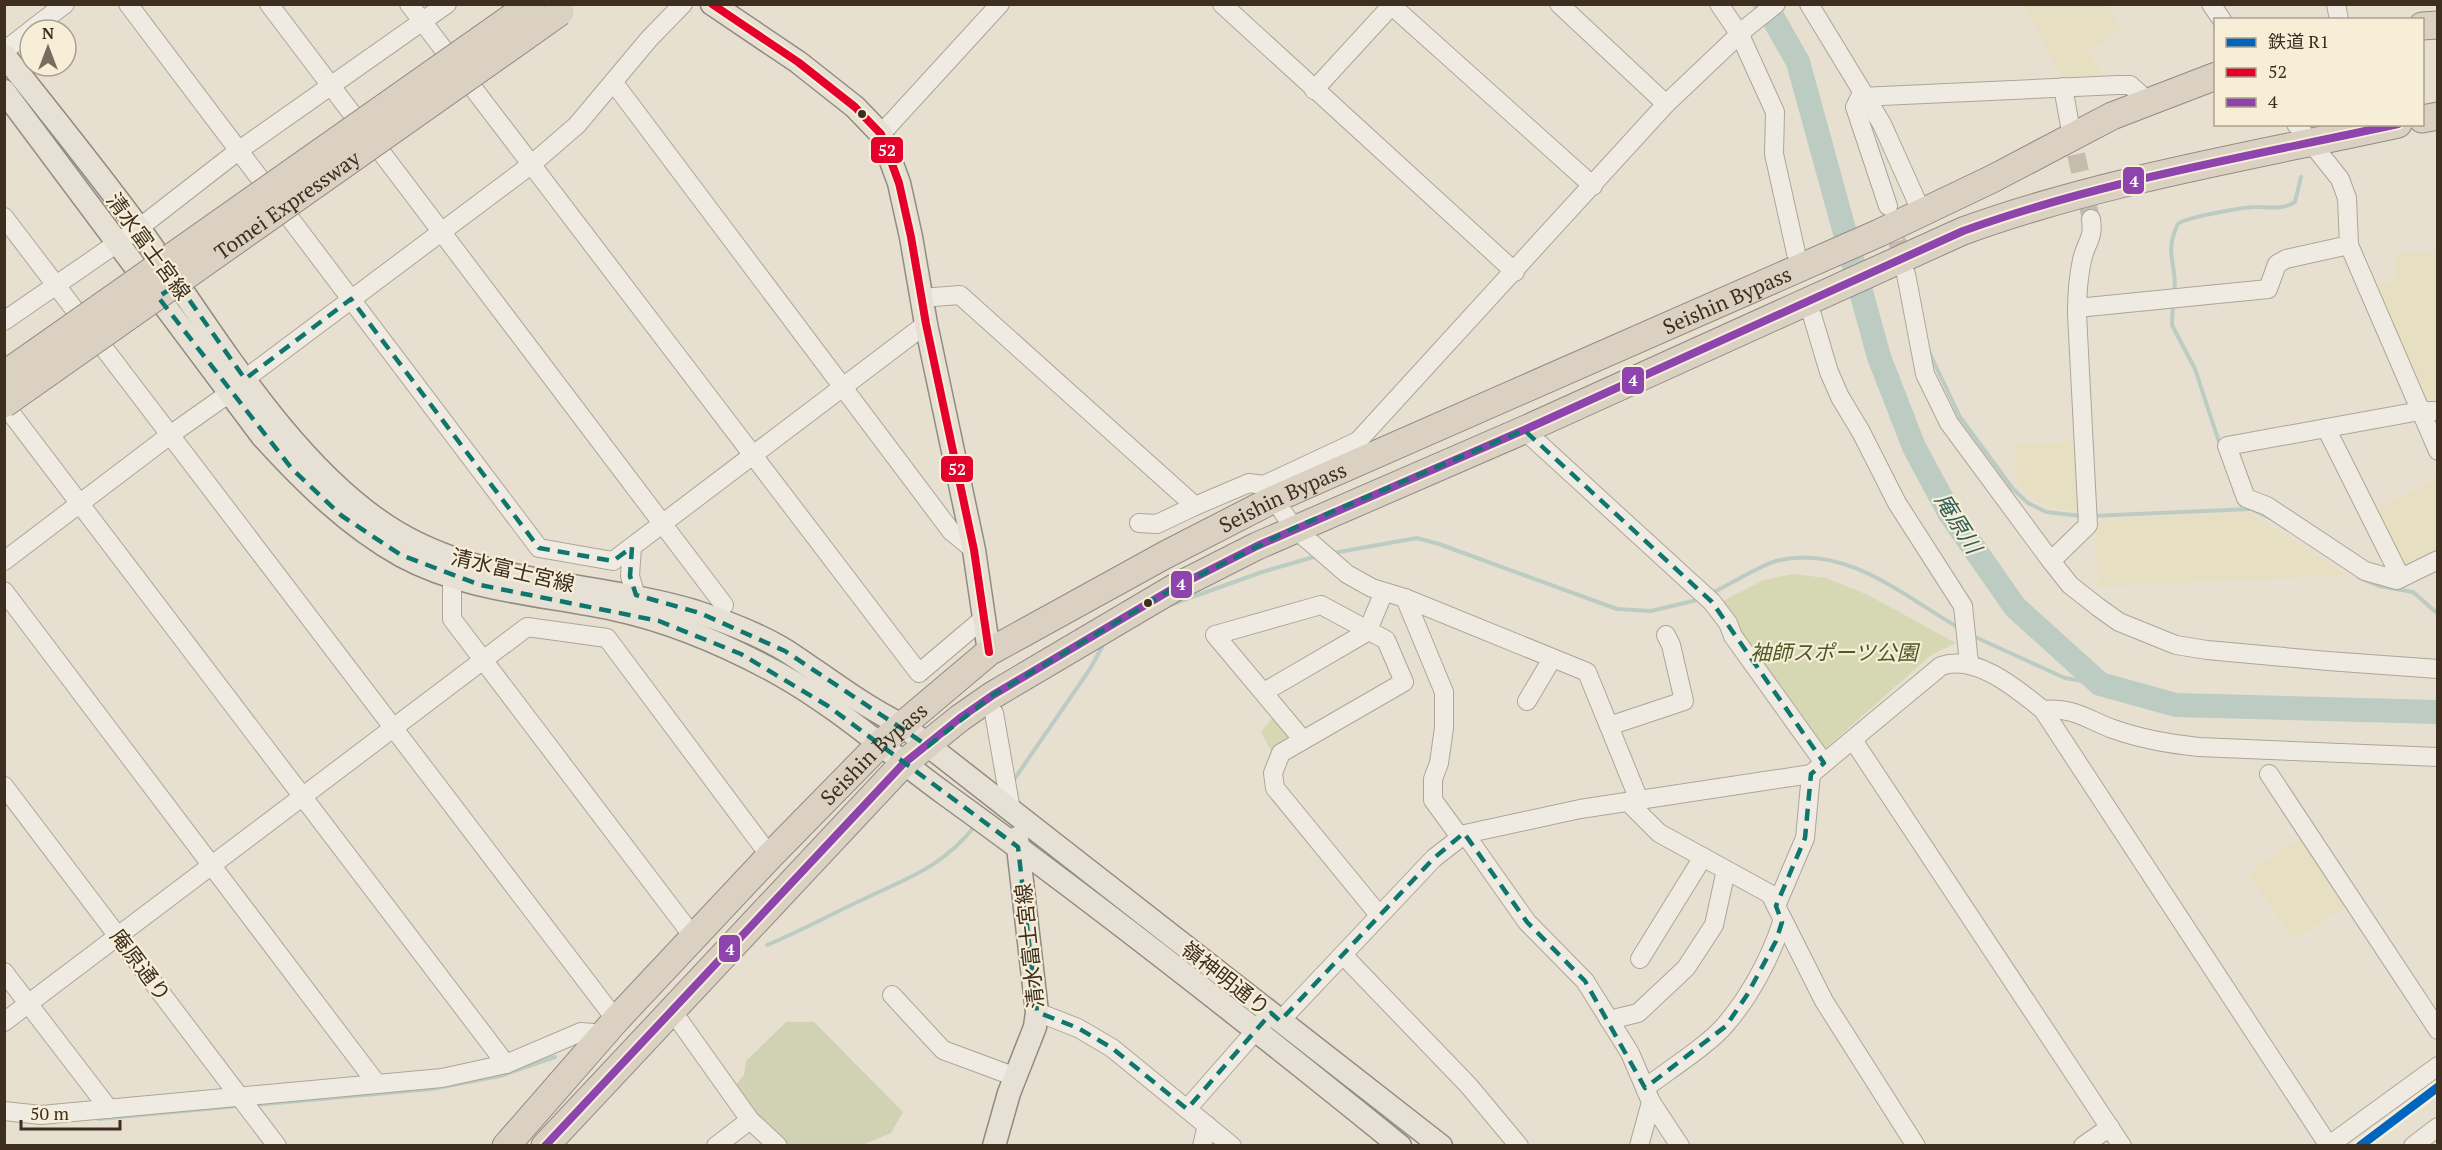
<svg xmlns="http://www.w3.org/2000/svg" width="2442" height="1150" viewBox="0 0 2442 1150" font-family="'PT Serif','Noto Sans JP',serif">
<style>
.farmland{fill:#e6dfc2}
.green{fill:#d6d7b3}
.cemetery{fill:#d1d1b3}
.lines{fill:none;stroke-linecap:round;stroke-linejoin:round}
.stream{stroke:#bcccc2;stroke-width:4}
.river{stroke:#bcccc2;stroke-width:24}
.minor-tunnel{stroke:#c5bcae;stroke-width:18;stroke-dasharray:18 9;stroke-linecap:butt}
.minor-casing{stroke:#ada599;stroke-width:20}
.major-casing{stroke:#928b80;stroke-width:25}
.highway-casing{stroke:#928b80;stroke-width:29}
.minor{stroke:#efebe3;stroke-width:18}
.major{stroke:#e6e1d4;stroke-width:22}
.highway{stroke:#dad1c2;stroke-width:27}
.highway-bridge-casing{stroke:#928b80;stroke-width:29;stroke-linecap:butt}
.highway-bridge{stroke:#dad1c2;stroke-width:27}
.bus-1-casing{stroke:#f7eed8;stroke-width:12}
.bus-2-casing{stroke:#f7eed8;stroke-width:12}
.bus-1{stroke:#e4002b;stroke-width:8}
.bus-2{stroke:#8e44ad;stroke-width:8}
.rail-1-casing{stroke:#f7eed8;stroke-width:14}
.rail-1{stroke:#0065bd;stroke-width:9}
.marked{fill:none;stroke:#0f766e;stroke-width:4.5;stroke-dasharray:12 8;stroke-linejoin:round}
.bus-dot{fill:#3d2e20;stroke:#f7eed8;stroke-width:2}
.labels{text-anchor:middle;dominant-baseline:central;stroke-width:4.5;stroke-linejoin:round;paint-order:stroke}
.street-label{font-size:21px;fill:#3d2e20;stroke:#f7eed8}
.park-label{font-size:21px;font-style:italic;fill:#4d5a26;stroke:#f7eed8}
.water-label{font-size:22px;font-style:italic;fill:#2f5d5a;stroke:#f7eed8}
.line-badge{stroke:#f7eed8;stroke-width:2}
.badge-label{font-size:16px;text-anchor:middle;font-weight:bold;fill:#fff}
</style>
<rect width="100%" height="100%" fill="#e7e0d1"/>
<g class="farmland">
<path d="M 2024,5 L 2107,5 L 2121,31 L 2088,50 L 2105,80 L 2064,81 Z"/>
<path d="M 2437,252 L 2437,405 L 2426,405 L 2377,295 L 2377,283 L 2394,283 L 2395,253 Z"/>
<path d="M 2079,441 L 2083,511 L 2061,510 L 2036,501 L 2017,483 L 2016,444 Z"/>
<path d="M 2437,478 L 2437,553 L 2409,567 L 2403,566 L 2375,509 Z"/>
<path d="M 2248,512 L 2347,575 L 2098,587 L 2095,520 Z"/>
<path d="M 2303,837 L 2348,904 L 2294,940 L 2248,873 Z"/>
</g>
<g class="green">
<path d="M 1793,574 L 1826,578 L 1868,595 L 1956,643 L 1931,655 L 1824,750 L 1739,633 L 1721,602 L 1764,580 Z"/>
<path d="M 1274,716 L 1288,730 L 1288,742 L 1272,753 L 1261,732 Z"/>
</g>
<path class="cemetery" d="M 786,1022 L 814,1022 L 903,1112 L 891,1133 L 862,1145 L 786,1145 L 733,1088 L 744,1075 L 746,1061 Z"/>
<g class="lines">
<g class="stream">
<path d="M 1902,232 L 1906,248"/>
<path d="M 2174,293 C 2178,275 2167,254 2173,237 C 2174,234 2176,227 2178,224 C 2183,218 2244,207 2255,207 C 2268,207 2283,210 2295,202 L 2301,177"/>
<path d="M 2173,303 L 2172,325 L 2195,369 L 2220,445"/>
<path d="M 1929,352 L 1960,417 L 2013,489 L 2028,503 L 2046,512 L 2082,516"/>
<path d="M 2249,508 L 2272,519"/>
<path d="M 2092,516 L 2250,509"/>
<path d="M 1333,553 L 1417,538 L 1439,544 L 1617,609 L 1651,611 L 1701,599"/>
<path d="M 2358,577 L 2379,586 L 2413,592 L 2438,614"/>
<path d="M 1710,594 C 1727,586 1761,565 1776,561 C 1844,543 1904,596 1959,628"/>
<path d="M 1170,605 L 1262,572 L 1317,556"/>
<path d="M 1973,636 L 2065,678 L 2100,684"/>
<path d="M 1013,781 L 1090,669 L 1103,645"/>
<path d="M 767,945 C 801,931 831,914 864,899 C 910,877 942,867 975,826"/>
<path d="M 253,1105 L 432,1089 L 500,1076 L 555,1057"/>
<path d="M 98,1119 L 239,1106"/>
</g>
<path class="river" d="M 1765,4 L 1798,62 L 1879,357 L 1914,447 L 1950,514 L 2015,607 L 2100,684 L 2176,705 L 2438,712"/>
<g class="minor-tunnel">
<path d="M 2070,128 L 2091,219"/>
<path d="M 1890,215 L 1905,270"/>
</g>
<defs>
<g id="minor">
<path d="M 128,4 L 539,548 L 613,561 L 926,324"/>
<path d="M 269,4 L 724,605"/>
<path d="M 409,4 L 919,673 L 984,618"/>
<path d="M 1222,4 L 1515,272"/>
<path d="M 1390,4 L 1593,186"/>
<path d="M 1559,4 L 1666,104"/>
<path d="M 1719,4 L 1740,35 L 1775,112 L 1774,154 L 1796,253"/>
<path d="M 1809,4 L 1882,124 L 1922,213"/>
<path d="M 2211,4 L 2222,20"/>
<path d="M 2336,4 L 2339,20"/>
<path d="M 31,30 L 65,4"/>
<path d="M 4,51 L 30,31"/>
<path d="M 614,83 L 951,531 L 974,550"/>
<path d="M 2063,87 L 2070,126"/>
<path d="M 1314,90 L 1393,4"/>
<path d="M 2296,124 L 2340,179 L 2347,198 L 2349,245 L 2438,451"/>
<path d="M 881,134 L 1000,4"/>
<path d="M 1888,206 L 1855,107 L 1860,97 L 2118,85 L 2130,85 L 2148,101"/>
<path d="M 4,217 L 616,1020"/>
<path d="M 1906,274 L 1925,374 L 1949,423 L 2051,561 L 2070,585 L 2098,607 L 2119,622 L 2176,645 L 2207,650 L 2328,661 L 2438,669"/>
<path d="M 921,298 L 960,295 L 1195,506 L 1249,483 L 1264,485 L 1294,528 L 1347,574 L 1372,588 L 1405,598 L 1587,672 L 1639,800"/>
<path d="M 2077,308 L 2268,289 L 2277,264 L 2286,259 L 2349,245"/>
<path d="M 1812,315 L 1829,372 L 1840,397 L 1861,432 L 1897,503 L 1963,606 L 1969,663"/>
<path d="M 4,321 L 139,228 L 238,151 L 447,4"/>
<path d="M 245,379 L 532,164 L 577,125 L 649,39 L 683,4"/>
<path d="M 4,404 L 506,1064"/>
<path d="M 2438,411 L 2420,411 L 2227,446 L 2246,498 L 2267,506 L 2365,571 L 2397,580 L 2438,560"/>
<path d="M 2326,428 L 2401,578"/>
<path d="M 1524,430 L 1712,602 L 1728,623 L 1733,636 L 1824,763"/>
<path d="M 1264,485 L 1358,441 L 1666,104 L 1746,28 L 1776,4"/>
<path d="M 1139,523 L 1157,524 L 1195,506"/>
<path d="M 632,547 L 630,576 L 636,596"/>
<path d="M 4,561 L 170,435 L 231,392"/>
<path d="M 2051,561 L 2088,525 L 2077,314 C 2077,296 2078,278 2082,260 C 2086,242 2094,239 2091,219"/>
<path d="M 452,576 L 452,619 L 695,939"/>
<path d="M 4,591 L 377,1084"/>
<path d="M 1405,598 L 1444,692 L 1444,728 L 1439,763 L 1433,779 L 1433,800 L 1460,837"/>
<path d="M 1264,692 L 1367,632 L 1384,592"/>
<path d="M 1527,701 L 1552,659"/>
<path d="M 2043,710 C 2074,707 2086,719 2113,729 C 2141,739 2170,744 2199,747 L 2438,757"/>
<path d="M 994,713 L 1011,810"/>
<path d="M 1609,726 L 1684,701 L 1671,645 L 1666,635"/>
<path d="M 1303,740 L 1215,635 L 1321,605 L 1386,640 L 1404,682 L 1281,753 L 1273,773 L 1275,788 L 1379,915"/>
<path d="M 1853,740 L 2122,1146"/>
<path d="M 2269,774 L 2438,1030"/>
<path d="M 4,786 L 277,1146"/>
<path d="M 1628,802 L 1659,833 L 1770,894 L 1824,1001 L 1916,1146"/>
<path d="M 1465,834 L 1527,922 L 1585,981 L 1630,1053 L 1651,1102 L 1639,1146"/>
<path d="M 1776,906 L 1805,838 L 1811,774"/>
<path d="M 1343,955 L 1469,1086 L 1519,1146"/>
<path d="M 1640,959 L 1703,857"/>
<path d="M 4,972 L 109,1109"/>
<path d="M 892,995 L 943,1050 L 1016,1077"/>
<path d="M 671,1009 L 750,1120 L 778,1146"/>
<path d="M 1037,1012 L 1078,1028 L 1112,1048 L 1232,1146"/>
<path d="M 1609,1020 L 1638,1013 L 1686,968 L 1714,925 L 1726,870"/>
<path d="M 1280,1021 L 1434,858 L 1465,834 L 1580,809 L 1811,774 L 1941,666 C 1976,654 2017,689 2043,710 L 2329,1146"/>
<path d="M 4,1022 L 527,627 L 607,638 L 770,856"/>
<path d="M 1645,1088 C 1667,1071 1710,1044 1726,1024 C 1750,996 1771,957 1782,922"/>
<path d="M 1651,1102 L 1680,1146"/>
<path d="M 1187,1109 L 1265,1020"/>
<path d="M 4,1111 L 41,1115 L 442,1078 L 506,1064 L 581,1032 L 604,1034"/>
<path d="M 716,1146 L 750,1120"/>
<path d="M 1202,1146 L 1207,1125"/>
<path d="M 2083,1146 L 2110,1127"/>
<path d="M 2328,1146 L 2438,1066"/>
<path d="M 2413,1146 L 2438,1127"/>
</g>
<g id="major">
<path d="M 712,4 L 798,62 L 855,107 L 881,134 L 899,183 L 911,237 L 926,324 L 974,550 L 989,652"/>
<path d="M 4,55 C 50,113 97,171 141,231 C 211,329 293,471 398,533 C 488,586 599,582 697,612 C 727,622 761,635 788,652 C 826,677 861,705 902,725 L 1441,1146"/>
<path d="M 4,91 L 262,436 C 303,481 348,526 402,556 C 467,591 542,594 613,609 C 670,621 728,646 779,674 C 838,707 890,754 945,794 C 1100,906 1251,1025 1400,1146"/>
<path d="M 994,1146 L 1009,1093 L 1035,1027 L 1037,1012 L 1017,838"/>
</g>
<g id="highway">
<path d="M 2422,26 L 2438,25"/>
<path d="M 2422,119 L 2438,116"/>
<path id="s1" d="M 506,1146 L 616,1020 L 770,856 L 880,744 L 989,652 L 1165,555 L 1272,500 L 1879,233 L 1992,179 L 2112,116 L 2216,76"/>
<path d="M 545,1146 L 903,764 L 960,718 L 993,695 L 1174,588 L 1257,546 L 1524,430 L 1963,231 C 2104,180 2252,156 2398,124"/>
</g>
</defs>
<use href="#minor" class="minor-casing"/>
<use href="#major" class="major-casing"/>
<use href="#highway" class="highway-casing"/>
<use href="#minor" class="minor"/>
<use href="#major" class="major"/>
<use href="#highway" class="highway"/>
<defs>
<g id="highway-bridge">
<path d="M 4,375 L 531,4"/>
<path id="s2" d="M 4,404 L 560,12"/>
</g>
</defs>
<use href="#highway-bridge" class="highway-bridge-casing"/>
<use href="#highway-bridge" class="highway-bridge"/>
<defs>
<path id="bus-1" d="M 712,4 L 798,62 L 855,107 L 881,134 L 899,183 L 911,237 L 926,324 L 974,550 L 989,652"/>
<path id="bus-2" d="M 545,1146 L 903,764 L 960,718 L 993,695 L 1174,588 L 1257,546 L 1524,430 L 1963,231 C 2104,180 2252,156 2398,124"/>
</defs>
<use href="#bus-1" class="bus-1-casing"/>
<use href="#bus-2" class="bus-2-casing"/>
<use href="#bus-1" class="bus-1"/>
<use href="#bus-2" class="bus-2"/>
<defs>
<path id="rail-1" d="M 2360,1146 L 2438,1087"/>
</defs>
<use href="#rail-1" class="rail-1-casing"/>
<use href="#rail-1" class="rail-1"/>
</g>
<path class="marked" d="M 178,284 L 245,379 L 351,299 L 539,548 L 613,561 L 632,547 L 630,576 L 636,595 L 700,613 L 785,651 L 928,746 L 993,695 L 1174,588 L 1294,528 L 1524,430 L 1712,602 L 1824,763 L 1811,774 L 1805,838 L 1776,906 L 1782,922 L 1776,941 L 1747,995 L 1726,1026 L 1645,1088 L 1585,981 L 1527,922 L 1464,833 L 1434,858 L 1280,1021 L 1271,1013 L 1187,1109 L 1112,1048 L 1078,1028 L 1037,1012 L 1018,847 L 828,706 L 741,654 L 659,621 L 480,585 L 401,555 L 342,516 L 292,469 L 158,297 Z"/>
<g class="bus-dot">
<circle cx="862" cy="114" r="5"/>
<circle cx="1148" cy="603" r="5"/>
</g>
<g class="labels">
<g class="street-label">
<text stroke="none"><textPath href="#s2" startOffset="346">Tomei Expressway</textPath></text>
<text transform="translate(149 246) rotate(54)">清水富士宮線</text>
<text stroke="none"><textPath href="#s1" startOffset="1510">Seishin Bypass</textPath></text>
<text stroke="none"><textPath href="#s1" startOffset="1024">Seishin Bypass</textPath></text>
<text transform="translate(513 570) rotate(13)">清水富士宮線</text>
<text stroke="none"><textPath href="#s1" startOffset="538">Seishin Bypass</textPath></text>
<text transform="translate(1029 946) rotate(-96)">清水富士宮線</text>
<text transform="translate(141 965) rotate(53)">庵原通り</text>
<text transform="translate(1226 978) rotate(38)">嶺神明通り</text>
</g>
<g class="park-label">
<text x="1834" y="652">袖師スポーツ公園</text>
</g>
<g class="water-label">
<text transform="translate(1959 523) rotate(58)">庵原川</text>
</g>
</g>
<g class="line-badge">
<rect x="870" y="136" width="34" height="28" rx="6" fill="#e4002b"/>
<rect x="2122" y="166" width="23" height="29" rx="6" fill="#8e44ad"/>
<rect x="1621" y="366" width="24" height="29" rx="6" fill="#8e44ad"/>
<rect x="940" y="455" width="34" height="28" rx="6" fill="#e4002b"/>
<rect x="1170" y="570" width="23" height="29" rx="6" fill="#8e44ad"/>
<rect x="718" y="934" width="23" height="29" rx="6" fill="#8e44ad"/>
</g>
<g class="badge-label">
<text x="887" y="156">52</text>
<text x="2134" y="187">4</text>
<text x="1633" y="386">4</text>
<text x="957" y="475">52</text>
<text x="1181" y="590">4</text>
<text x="730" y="955">4</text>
</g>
<rect width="2442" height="1150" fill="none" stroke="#3d2e20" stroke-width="12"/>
<rect x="2214" y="18" width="210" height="108" fill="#f7eed8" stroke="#ada18e" stroke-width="1.5"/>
<rect x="2226" y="38" width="30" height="9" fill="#0065bd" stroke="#ada18e" stroke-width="1.5"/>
<text x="2268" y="48" font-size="18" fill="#3d2e20">鉄道 R1</text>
<rect x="2226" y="68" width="30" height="9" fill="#e4002b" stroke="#ada18e" stroke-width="1.5"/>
<text x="2268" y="78" font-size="18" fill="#3d2e20">52</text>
<rect x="2226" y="98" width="30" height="9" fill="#8e44ad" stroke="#ada18e" stroke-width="1.5"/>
<text x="2268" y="108" font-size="18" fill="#3d2e20">4</text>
<g transform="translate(48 48)"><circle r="28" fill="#f7eed8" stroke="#ada18e" stroke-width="1.5"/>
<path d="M0-4.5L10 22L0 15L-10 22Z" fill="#786c5e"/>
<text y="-9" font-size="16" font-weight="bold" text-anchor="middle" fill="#3d2e20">N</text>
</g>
<path d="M21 1120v9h99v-9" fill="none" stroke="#3d2e20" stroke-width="3"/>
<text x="30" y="1120" font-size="18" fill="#3d2e20" stroke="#f7eed8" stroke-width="4.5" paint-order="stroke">50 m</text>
</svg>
